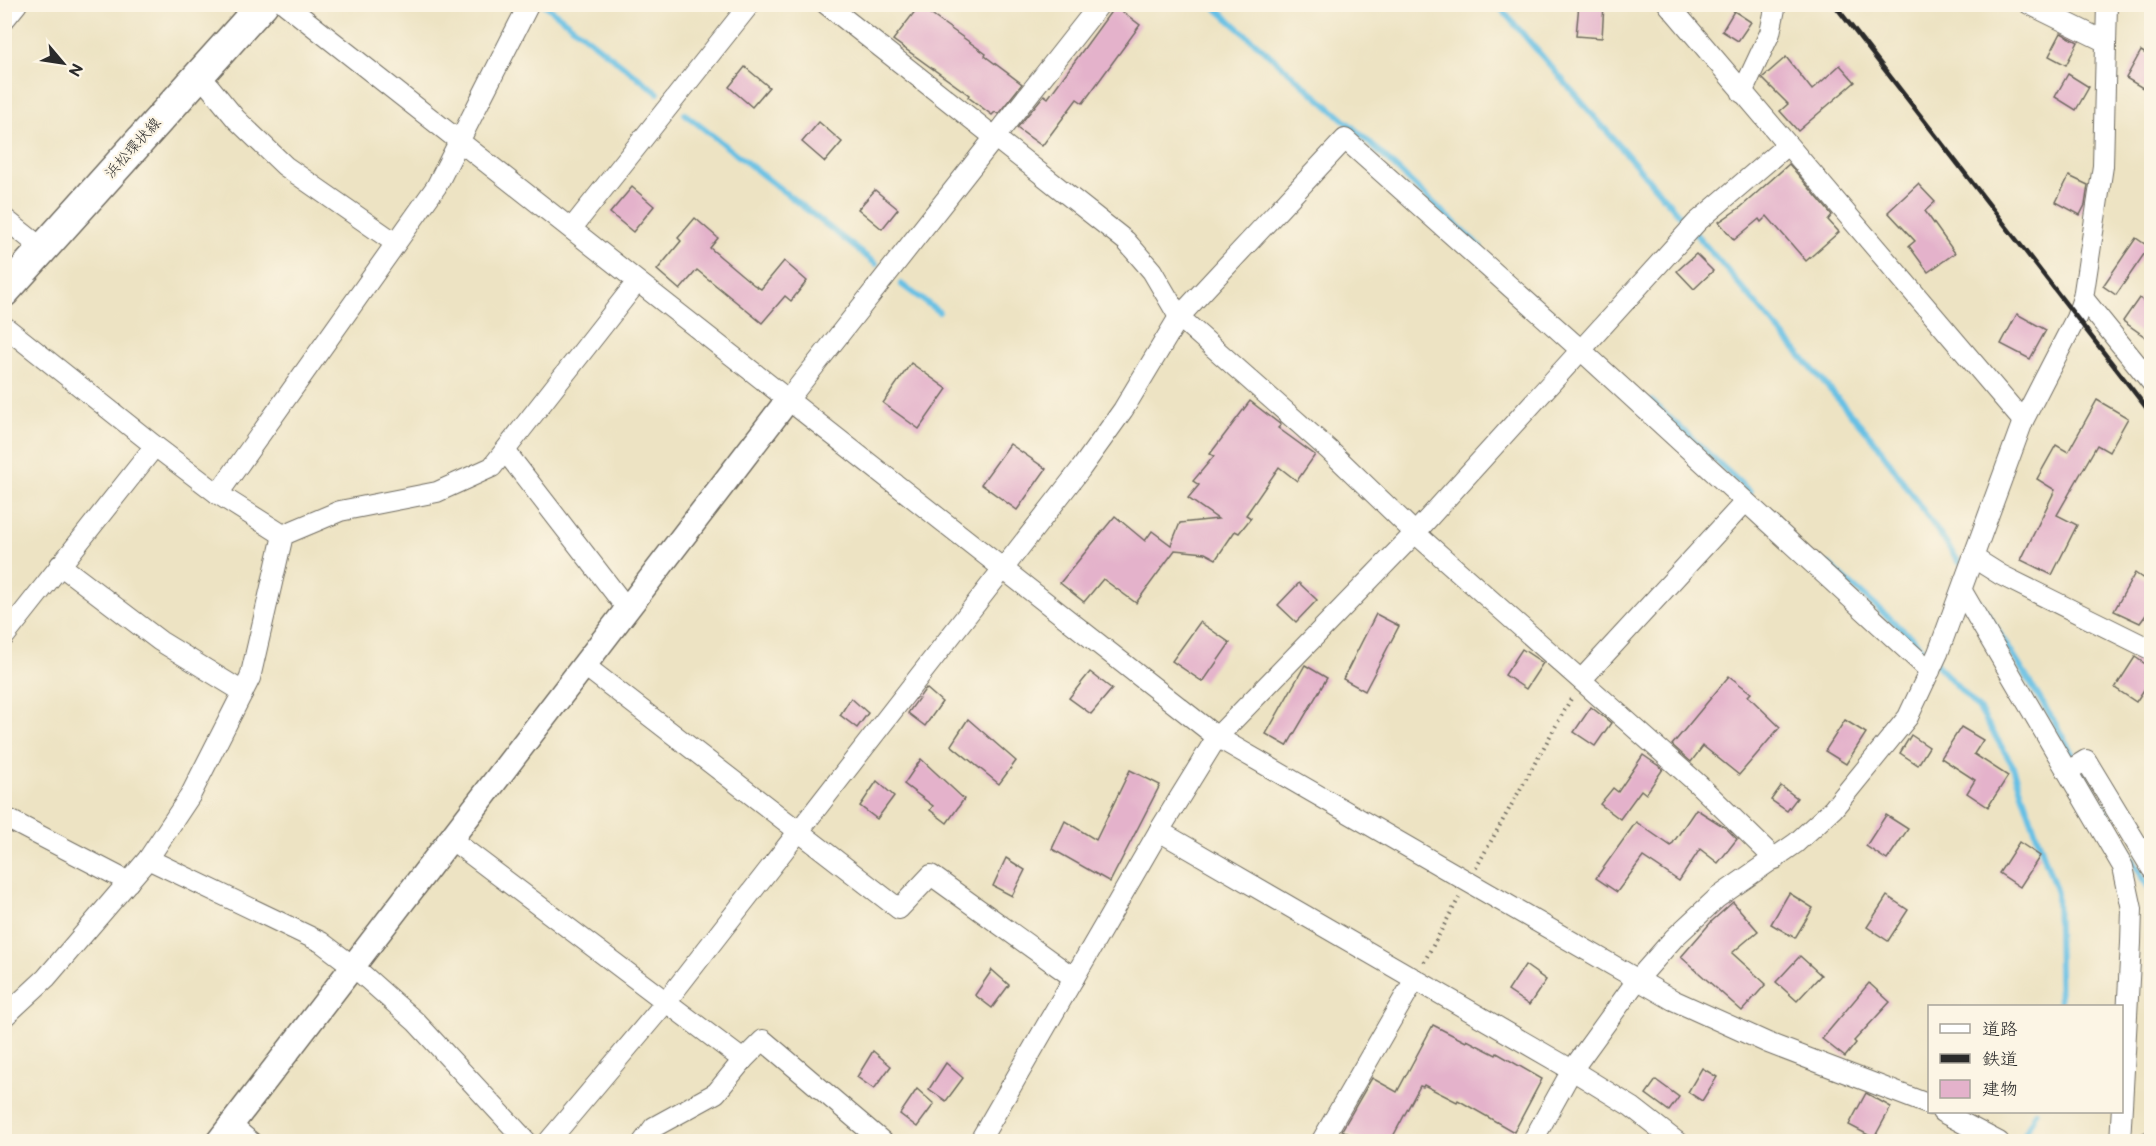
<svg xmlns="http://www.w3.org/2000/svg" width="2156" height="1146" viewBox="0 0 2156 1146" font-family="'Balsamiq Sans','Klee One',sans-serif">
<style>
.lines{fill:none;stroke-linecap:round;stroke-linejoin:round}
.stream{stroke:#66c0e4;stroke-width:6}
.building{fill:#e4b2cb}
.minor-casing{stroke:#6f6b60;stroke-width:22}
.tertiary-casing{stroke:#6f6b60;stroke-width:27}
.primary-casing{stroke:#6f6b60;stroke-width:33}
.path{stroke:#6f6b60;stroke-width:4;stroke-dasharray:1.5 4.5;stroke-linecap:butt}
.minor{stroke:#fff;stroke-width:20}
.tertiary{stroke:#fff;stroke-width:24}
.primary{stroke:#fff;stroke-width:30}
.rail{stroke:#2b2b2b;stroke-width:4.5}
.labels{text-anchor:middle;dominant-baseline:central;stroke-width:4.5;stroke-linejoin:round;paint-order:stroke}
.street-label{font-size:15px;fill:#2b2b2b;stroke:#fcf5e5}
</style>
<rect width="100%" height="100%" fill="#fcf5e5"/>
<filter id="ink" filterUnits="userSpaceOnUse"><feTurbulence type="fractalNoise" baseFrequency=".0167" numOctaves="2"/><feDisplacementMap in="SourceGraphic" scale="12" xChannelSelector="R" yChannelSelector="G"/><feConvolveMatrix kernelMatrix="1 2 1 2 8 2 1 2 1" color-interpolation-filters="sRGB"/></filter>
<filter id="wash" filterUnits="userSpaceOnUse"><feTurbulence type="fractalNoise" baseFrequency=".008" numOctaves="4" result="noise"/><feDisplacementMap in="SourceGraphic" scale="24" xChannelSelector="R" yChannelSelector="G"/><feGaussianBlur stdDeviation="1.35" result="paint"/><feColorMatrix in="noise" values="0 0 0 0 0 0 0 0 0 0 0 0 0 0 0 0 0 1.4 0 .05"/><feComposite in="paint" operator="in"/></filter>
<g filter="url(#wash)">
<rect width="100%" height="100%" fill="#ede3c3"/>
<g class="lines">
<g class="stream">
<path d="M 1211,4 L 1359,133 L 1480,247"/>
<path d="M 1497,4 L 1877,444 L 1959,562"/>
<path d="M 545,5 L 658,93"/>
<path d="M 685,114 L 876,264"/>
<path d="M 901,284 L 939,312"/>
<path d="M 1651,401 L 1750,492"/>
<path d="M 1828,564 L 1913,639 L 1979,709 L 2012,764 L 2057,893 L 2060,1006"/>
<path d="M 1980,602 L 2055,723 L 2152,894"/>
<path d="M 2021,1142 L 2036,1112"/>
</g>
</g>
<g id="blocks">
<g class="building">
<path d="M 1579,4 L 1604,4 L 1602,38 L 1576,36 Z"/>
<path d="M 919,6 L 986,54 L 985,56 L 1022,84 L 998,114 L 995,112 L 992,115 L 968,97 L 969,95 L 893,40 Z"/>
<path d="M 1115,6 L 1140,25 L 1083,103 L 1077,99 L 1042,146 L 1017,128 L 1044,95 L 1048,98 Z"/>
<path d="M 1734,11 L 1751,22 L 1738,41 L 1722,31 Z"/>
<path d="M 2061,33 L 2078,42 L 2066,65 L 2049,56 Z"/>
<path d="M 2141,51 L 2151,57 L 2151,81 L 2146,90 L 2126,78 Z"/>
<path d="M 1786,57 L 1812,90 L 1840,65 L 1855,82 L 1798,131 L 1780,111 L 1788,104 L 1762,78 Z"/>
<path d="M 745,67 L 769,87 L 752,107 L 729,87 Z"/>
<path d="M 2068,74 L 2089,87 L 2076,110 L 2055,97 Z"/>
<path d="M 819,122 L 842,142 L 825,162 L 802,142 Z"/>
<path d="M 1789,164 L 1832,215 L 1828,220 L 1839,232 L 1806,261 L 1767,216 L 1761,222 L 1759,219 L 1734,240 L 1719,222 L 1741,207 Z"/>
<path d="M 2069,176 L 2088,185 L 2085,205 L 2080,215 L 2056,202 Z"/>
<path d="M 1918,184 L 1935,202 L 1925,211 L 1955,253 L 1928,272 L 1909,246 L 1915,241 L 1888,212 Z"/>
<path d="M 632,187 L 654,206 L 633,232 L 610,213 Z"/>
<path d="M 875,190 L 898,209 L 882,229 L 858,209 Z"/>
<path d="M 695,218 L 718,238 L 710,248 L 754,285 L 761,289 L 784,261 L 807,281 L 791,301 L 785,296 L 762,323 L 697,270 L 680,290 L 657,270 L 681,241 L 678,238 Z"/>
<path d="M 2136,238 L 2149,247 L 2116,295 L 2103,286 Z"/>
<path d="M 1696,254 L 1713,271 L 1694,289 L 1677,271 Z"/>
<path d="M 2139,298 L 2151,306 L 2151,341 L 2123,321 Z"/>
<path d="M 2017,314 L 2046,330 L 2030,359 L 2001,344 Z"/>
<path d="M 911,363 L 947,389 L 919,429 L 883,403 Z"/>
<path d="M 2097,400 L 2128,418 L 2109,452 L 2097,445 L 2057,515 L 2077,525 L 2052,575 L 2021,560 L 2055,490 L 2037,479 L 2056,445 L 2068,452 Z"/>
<path d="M 1250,401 L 1281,425 L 1278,428 L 1315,455 L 1297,481 L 1279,467 L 1246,515 L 1251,518 L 1239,533 L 1235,531 L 1216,559 L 1205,553 L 1175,550 L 1136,603 L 1103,579 L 1084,602 L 1060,583 L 1115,516 L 1145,541 L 1152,531 L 1171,545 L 1180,523 L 1218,519 L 1188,498 L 1199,485 L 1193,481 L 1214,456 L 1210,454 Z"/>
<path d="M 1010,444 L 1046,469 L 1017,510 L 981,484 Z"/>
<path d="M 2135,573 L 2151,584 L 2151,608 L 2140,623 L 2114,611 Z"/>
<path d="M 1299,583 L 1317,600 L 1296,622 L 1278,605 Z"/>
<path d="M 1376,614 L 1399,626 L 1365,691 L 1343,679 Z"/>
<path d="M 1200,622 L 1230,643 L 1203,682 L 1172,661 Z"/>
<path d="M 1522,649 L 1543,663 L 1526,689 L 1505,675 Z"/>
<path d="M 2135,657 L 2151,668 L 2151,679 L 2136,702 L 2115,688 Z"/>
<path d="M 1305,665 L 1327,678 L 1287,746 L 1266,734 Z"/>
<path d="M 1090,672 L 1112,689 L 1091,714 L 1069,698 Z"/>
<path d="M 1729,676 L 1751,693 L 1748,696 L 1780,727 L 1739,775 L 1703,746 L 1691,762 L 1672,745 Z"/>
<path d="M 926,688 L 942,702 L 925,726 L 908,713 Z"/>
<path d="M 851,698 L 868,713 L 857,728 L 840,715 Z"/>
<path d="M 1591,707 L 1611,723 L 1595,746 L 1574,732 Z"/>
<path d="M 968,719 L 1016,761 L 999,784 L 951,745 Z"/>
<path d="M 1845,720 L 1866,733 L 1846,764 L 1825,751 Z"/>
<path d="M 1961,727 L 1983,740 L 1974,754 L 2008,776 L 1988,807 L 1967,793 L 1975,780 L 1941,758 Z"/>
<path d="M 1911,735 L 1929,747 L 1918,765 L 1900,753 Z"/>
<path d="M 1643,755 L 1663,769 L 1646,794 L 1641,790 L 1620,819 L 1600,804 L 1613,788 L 1618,792 Z"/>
<path d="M 921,759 L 964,799 L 947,823 L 930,810 L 933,806 L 904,784 Z"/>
<path d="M 1130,770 L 1160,785 L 1110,882 L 1052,849 L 1065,821 L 1096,840 Z"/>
<path d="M 877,781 L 894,796 L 877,819 L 860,806 Z"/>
<path d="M 1781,786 L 1797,798 L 1787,811 L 1771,800 Z"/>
<path d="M 1696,809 L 1726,828 L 1737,839 L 1718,863 L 1700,849 L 1679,881 L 1643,857 L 1617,892 L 1596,878 L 1636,822 L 1671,846 Z"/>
<path d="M 1886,815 L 1908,829 L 1887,860 L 1866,846 Z"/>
<path d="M 2019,842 L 2040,856 L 2020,887 L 1999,873 Z"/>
<path d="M 1006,858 L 1025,870 L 1012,896 L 993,886 Z"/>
<path d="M 1789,893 L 1813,908 L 1795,938 L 1771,924 Z"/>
<path d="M 1887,896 L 1908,910 L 1888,941 L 1867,927 Z"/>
<path d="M 1733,902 L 1758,931 L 1732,953 L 1766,984 L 1742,1011 L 1681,957 L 1712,921 Z"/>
<path d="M 1800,956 L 1821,975 L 1797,1001 L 1776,982 Z"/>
<path d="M 1525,965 L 1546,980 L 1529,1005 L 1508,991 Z"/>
<path d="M 992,970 L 1009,985 L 992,1008 L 975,995 Z"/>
<path d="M 1869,983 L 1890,1002 L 1854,1041 L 1856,1043 L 1845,1057 L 1822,1039 Z"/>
<path d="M 1433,1025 L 1466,1042 L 1467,1040 L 1496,1055 L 1497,1053 L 1542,1079 L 1514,1132 L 1458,1100 L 1457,1102 L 1424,1085 L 1423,1087 L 1420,1086 L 1390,1142 L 1363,1142 L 1342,1130 L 1372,1078 L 1397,1092 Z"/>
<path d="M 873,1051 L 891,1066 L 874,1089 L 857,1077 Z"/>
<path d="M 946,1063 L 963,1078 L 946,1101 L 929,1089 Z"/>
<path d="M 1702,1068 L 1717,1077 L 1702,1101 L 1688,1092 Z"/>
<path d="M 1656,1080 L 1679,1097 L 1669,1111 L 1646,1094 Z"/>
<path d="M 917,1089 L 934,1104 L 917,1127 L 900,1114 Z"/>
<path d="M 1866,1093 L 1891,1107 L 1874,1138 L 1849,1125 Z"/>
</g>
</g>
</g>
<g filter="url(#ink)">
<use href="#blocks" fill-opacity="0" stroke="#6f6b60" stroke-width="1.5"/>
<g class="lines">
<defs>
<g id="minor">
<path d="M 285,4 L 1217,737 L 1673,1000 L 1768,1043 L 1930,1105"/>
<path d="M 826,4 L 1126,241 L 1152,271 L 1179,317 L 1329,450 L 1415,533 L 1698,784 L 1775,859"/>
<path d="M 1668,4 L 2023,421"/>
<path d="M 2029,4 L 2106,42"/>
<path d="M 4,20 L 17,4"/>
<path d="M 199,74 L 236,119 L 285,166 L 394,242"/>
<path d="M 1742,93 L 1770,33 L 1776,4"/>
<path d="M 4,218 L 43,249"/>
<path d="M 572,228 L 750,4"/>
<path d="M 2083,298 L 2152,383"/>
<path d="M 4,326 L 155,446"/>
<path d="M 787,401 L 1100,4"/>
<path d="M 506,452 L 628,610"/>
<path d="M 218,494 L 436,187 L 529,4"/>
<path d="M 1974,558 L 2001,575 L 2152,650"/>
<path d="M 60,565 L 160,641 L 243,692"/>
<path d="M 1962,591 L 2123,867 L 2132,909 L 2131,943 L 2120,1142"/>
<path d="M 4,637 L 155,446 L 218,494 L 283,535"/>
<path d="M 585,666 L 899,909 L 931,875 L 1074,978"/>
<path d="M 1582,679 L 1745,502"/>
<path d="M 2068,771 L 2086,760 L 2152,869"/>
<path d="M 4,817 L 129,882"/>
<path d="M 1159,831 L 1572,1070 L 1632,1107 L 1677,1142"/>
<path d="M 452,840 L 743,1060 L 763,1040 L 883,1142"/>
<path d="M 148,859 L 321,942 L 354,967 L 416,1022 L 527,1142"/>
<path d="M 4,1017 L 46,978 L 148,859 L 190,796 L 250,678 L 283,535 L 340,511 L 437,492 L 492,467 L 637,282"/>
<path d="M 1942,1112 L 1999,1142"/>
<path d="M 231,1125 L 251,1142"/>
<path d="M 548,1142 L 665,1003 L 1080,470 L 1123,410 L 1179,317 L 1345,139 L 1582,351 L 1930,671"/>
<path d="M 643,1142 L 654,1127 L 716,1093 L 743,1060"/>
<path d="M 979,1142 L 1159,831 L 1217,737 L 1415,533 L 1697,222 L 1787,145"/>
<path d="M 1321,1142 L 1415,979"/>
<path d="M 1532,1142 L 1572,1070 L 1638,979 L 1674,938 L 1717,898 L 1796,843 L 1833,809 L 1908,717 L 1938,653 L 2023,421 L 2076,318 L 2083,298 L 2103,166 L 2107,4"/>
<path d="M 2148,1142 L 2152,1140"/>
</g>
<path id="tertiary" d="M 218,1142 L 787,401"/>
<path id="primary" d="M 4,292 L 263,4"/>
</defs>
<use href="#minor" class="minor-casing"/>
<use href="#tertiary" class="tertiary-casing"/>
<use href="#primary" class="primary-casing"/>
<g class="path">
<path d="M 1476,868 L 1572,697"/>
<path d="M 1424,962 L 1459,898"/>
</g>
<use href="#minor" class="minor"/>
<use href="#tertiary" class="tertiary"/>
<use href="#primary" class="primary"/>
<path class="rail" d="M 1834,4 L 2152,415"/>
</g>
</g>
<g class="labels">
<g class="street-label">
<text transform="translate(133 148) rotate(-48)">浜松環状線</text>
</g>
</g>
<rect width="2156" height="1146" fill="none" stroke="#fcf5e5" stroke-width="24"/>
<rect x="1928" y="1005" width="195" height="108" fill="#fcf5e5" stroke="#a8a49b" stroke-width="1.5"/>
<rect x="1940" y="1024" width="30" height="9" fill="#ffffff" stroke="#a8a49b" stroke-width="1.5"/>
<text x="1982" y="1035" font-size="18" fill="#2b2b2b">道路</text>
<rect x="1940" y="1054" width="30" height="9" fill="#2b2b2b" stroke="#a8a49b" stroke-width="1.5"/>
<text x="1982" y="1065" font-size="18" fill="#2b2b2b">鉄道</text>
<rect x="1940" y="1080" width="30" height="18" fill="#e4b2cb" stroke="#a8a49b" stroke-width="1.5"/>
<text x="1982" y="1095" font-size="18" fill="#2b2b2b">建物</text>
<g transform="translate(63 63) rotate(119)" stroke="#fcf5e5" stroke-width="4.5" paint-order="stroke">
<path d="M0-4.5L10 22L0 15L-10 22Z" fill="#2b2b2b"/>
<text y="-9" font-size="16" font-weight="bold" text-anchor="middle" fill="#2b2b2b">N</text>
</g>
</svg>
